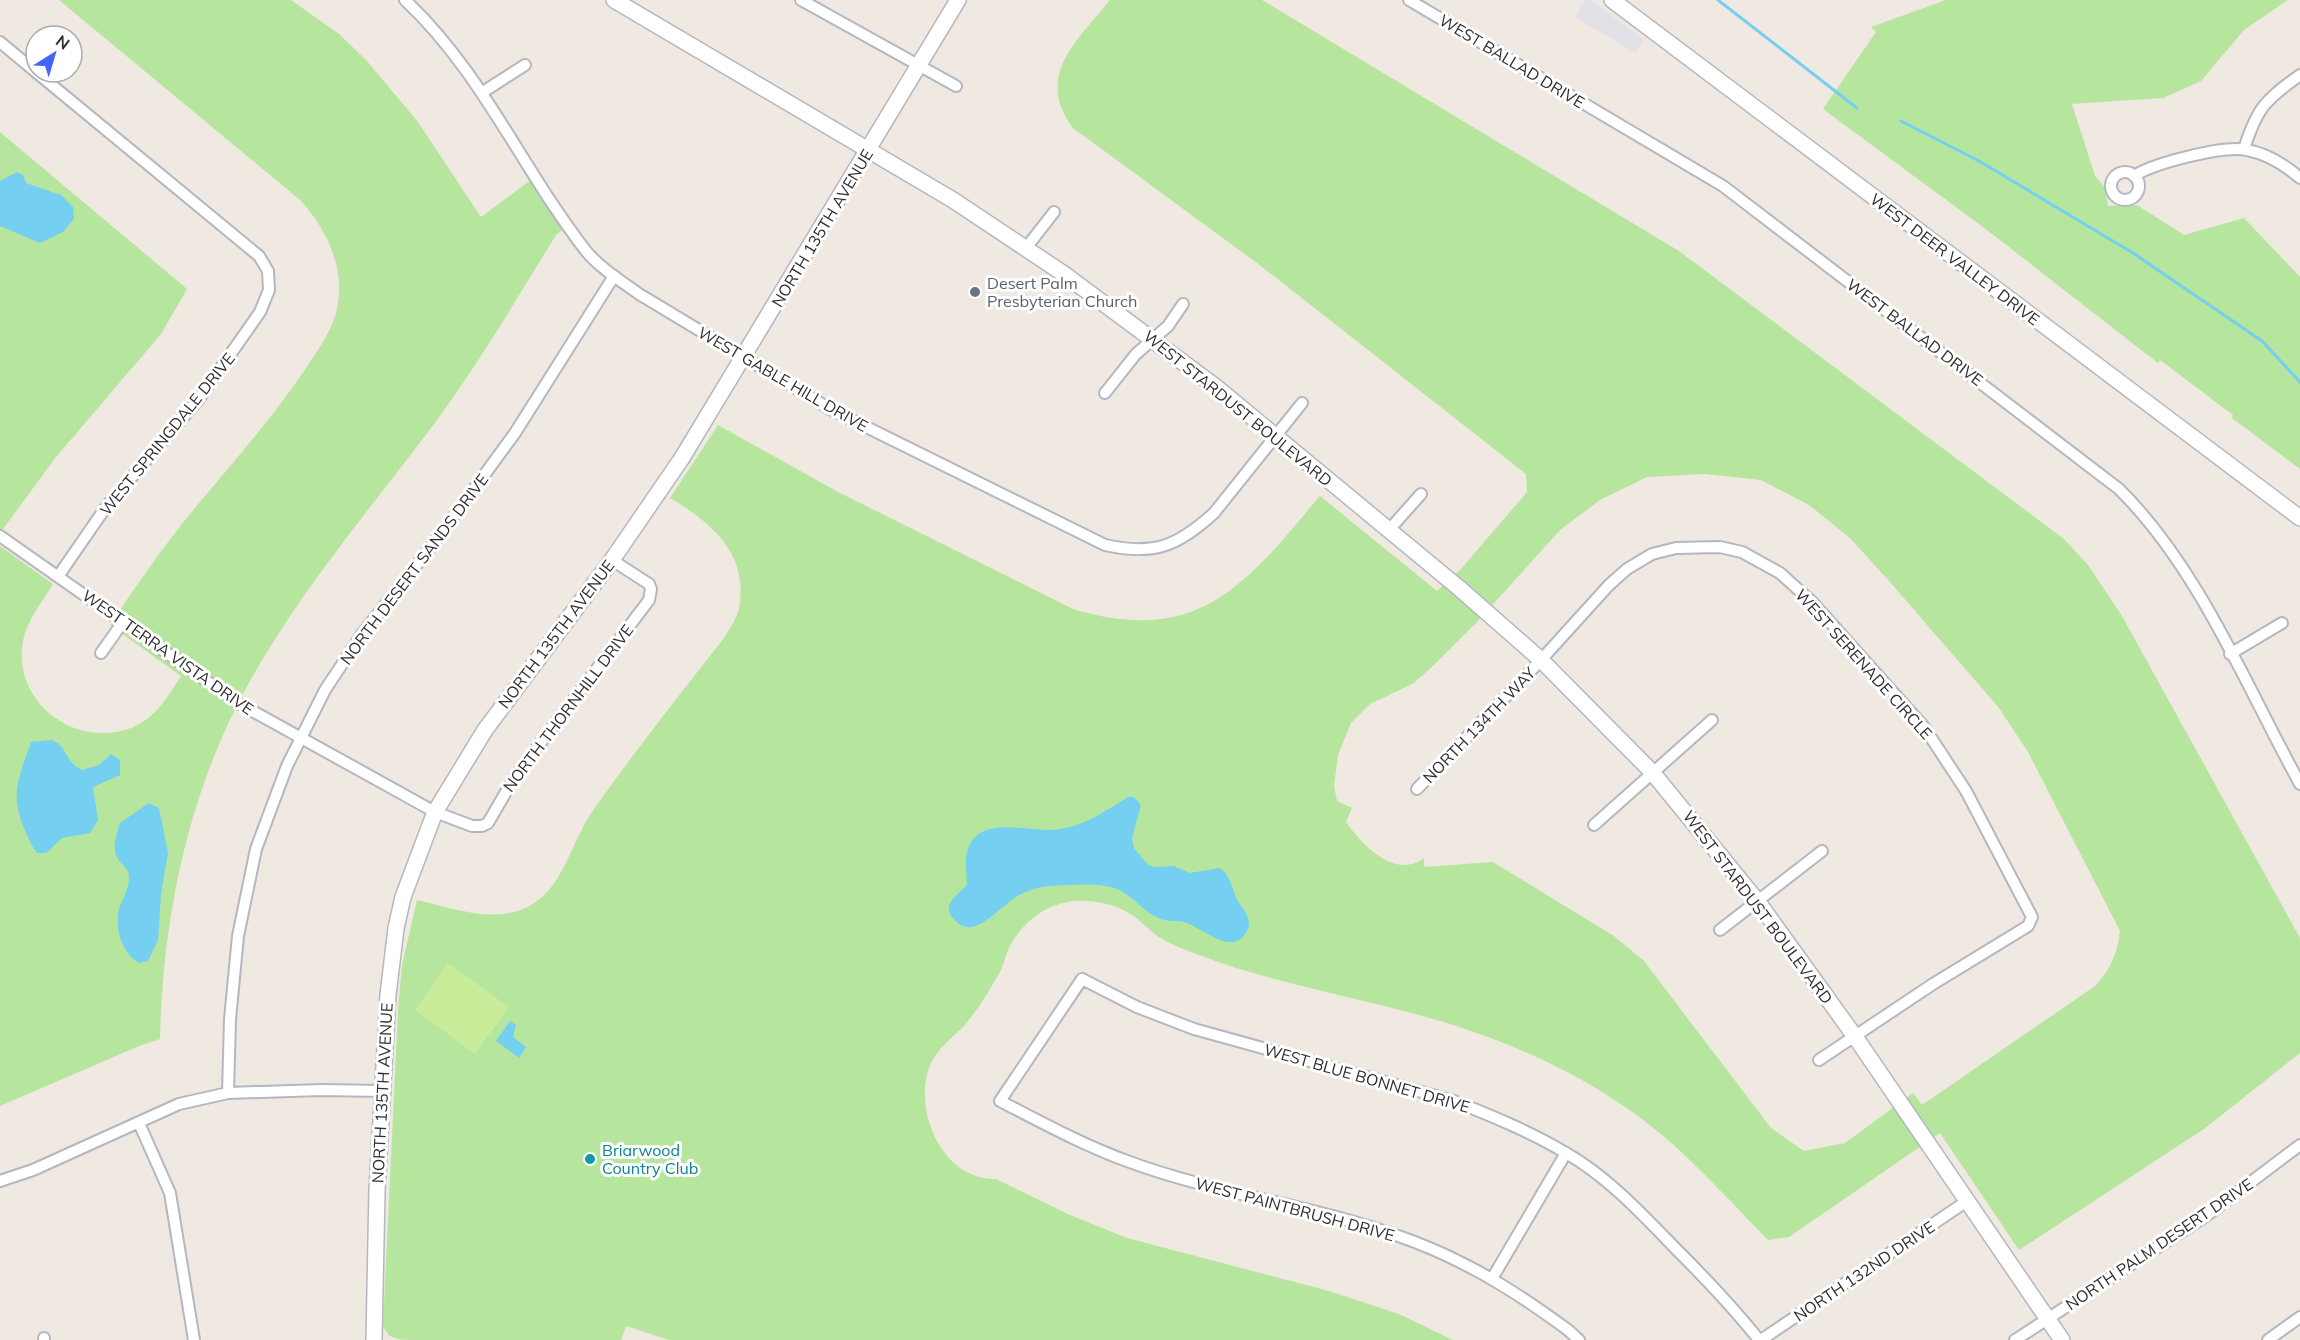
<svg xmlns="http://www.w3.org/2000/svg" width="2300" height="1340" viewBox="0 0 2300 1340" font-family="Mulish,sans-serif">
<style>
.industrial{fill:#e3e1e8}
.green{fill:#b6e59e;fill-rule:evenodd}
.pitch{fill:#c9ec9a}
.water{fill:#75cff0}
.lines{fill:none;stroke-linecap:round;stroke-linejoin:round}
.stream{stroke:#75cff0;stroke-width:3}
.street-casing{stroke:#b4b7c1;stroke-width:14}
.secondary-casing{stroke:#b4b7c1;stroke-width:18}
.street{stroke:#fff;stroke-width:10}
.secondary{stroke:#fff;stroke-width:15}
.worship-dot{fill:#6b7280;stroke:#fff;stroke-width:2}
.culture-dot{fill:#0f9aa8;stroke:#fff;stroke-width:2}
.labels{text-anchor:middle;dominant-baseline:central;stroke-width:6;stroke-linejoin:round;paint-order:stroke}
.street-label{font-size:16px;fill:#2e2e2e;stroke:#fff}
.worship-label{font-size:16px;fill:#5b616d;stroke:#fff;text-anchor:start}
.culture-label{font-size:16px;fill:#0d838f;stroke:#fff;text-anchor:start}
</style>
<rect width="100%" height="100%" fill="#efe9e1"/>
<path class="industrial" d="M 1586,0 L 1591,0 L 1644,40 L 1636,53 L 1575,17 Z"/>
<g class="green">
<path d="M 59,0 L 291,0 L 339,34 L 366,60 L 418,122 L 481,217 L 532,179 L 565,228 L 556,235 C 516,300 477,366 431,428 C 367,513 296,596 245,690 C 187,798 163,918 160,1039 L 139,1046 L 0,1106 L 0,546 L 53,584 C 42,602 27,620 23,641 C 12,702 75,749 131,728 C 154,720 169,695 181,676 L 110,625 C 135,587 161,550 190,514 C 230,466 271,420 306,368 C 319,348 335,327 338,303 C 344,264 325,227 300,200 Z"/>
<path d="M 1110,0 L 1262,0 L 1679,251 L 2064,539 L 2088,565 L 2122,616 L 2300,938 L 2300,1053 L 2204,1129 L 2019,1250 L 1940,1133 L 1789,1237 L 1768,1240 C 1735,1206 1703,1171 1668,1140 C 1604,1084 1521,1045 1440,1021 C 1362,998 1279,985 1202,956 C 1188,951 1172,945 1159,937 C 1148,930 1139,918 1127,912 C 1106,900 1076,897 1053,906 C 1033,914 1017,931 1008,950 C 1005,957 1004,965 1000,972 C 989,991 975,1015 960,1030 C 947,1042 933,1053 928,1071 C 915,1116 944,1180 996,1179 L 1070,1215 L 1127,1238 L 1329,1291 L 1399,1314 L 1453,1340 L 669,1340 L 626,1326 L 621,1340 L 409,1340 C 396,1339 388,1339 383,1325 L 398,1010 L 402,965 L 417,900 C 453,908 498,926 533,904 C 565,884 572,839 594,809 C 635,751 680,694 724,638 C 729,629 737,618 739,608 C 749,554 712,523 670,498 L 718,425 L 838,492 L 1073,609 C 1199,647 1246,584 1320,496 L 1437,591 L 1461,569 L 1527,492 L 1526,474 L 1261,266 L 1073,128 C 1034,76 1077,41 1110,0 ZM 1705,474 L 1761,480 L 1809,505 L 1850,538 L 1890,582 L 1999,708 L 2028,752 L 2120,931 C 2117,954 2111,969 2095,986 L 1922,1105 L 1913,1093 L 1845,1143 L 1804,1151 L 1771,1128 L 1644,961 L 1614,936 L 1493,862 L 1424,867 L 1424,858 C 1395,880 1362,845 1346,822 L 1352,808 L 1337,801 L 1334,786 L 1338,755 L 1351,723 L 1370,704 L 1414,683 L 1437,662 L 1479,620 L 1560,530 L 1600,500 L 1647,477 Z"/>
<path d="M 1946,0 L 2288,0 L 2244,30 L 2201,81 L 2163,98 L 2072,104 L 2095,176 L 2104,186 L 2108,206 L 2137,205 L 2184,235 L 2244,218 L 2300,277 L 2300,469 L 2232,418 L 2233,415 L 2160,360 L 2158,363 L 1991,233 L 1823,109 L 1876,32 L 1871,27 Z"/>
<path d="M 0,132 L 187,289 L 161,334 L 56,457 L 0,533 Z"/>
</g>
<path class="pitch" d="M 448,963 L 509,1007 L 475,1054 L 415,1010 Z"/>
<g class="water">
<path d="M 17,172 L 23,175 L 26,183 L 61,195 L 73,207 L 74,219 L 63,232 L 40,243 L 0,226 L 0,181 Z"/>
<path d="M 52,740 C 69,748 64,761 82,770 L 99,765 L 111,754 L 120,760 L 120,775 L 93,787 L 98,820 L 90,833 L 62,838 L 46,853 L 37,853 C 31,845 28,837 24,828 C 9,792 20,776 31,742 Z"/>
<path d="M 1128,797 L 1134,797 L 1141,805 L 1132,838 L 1134,848 L 1148,865 L 1155,867 L 1173,866 L 1190,873 L 1220,868 C 1233,878 1231,890 1239,903 C 1245,912 1253,920 1247,931 C 1233,957 1205,930 1187,923 C 1179,920 1169,922 1161,919 C 1142,912 1131,892 1111,887 C 1091,883 1071,885 1051,886 C 1041,886 1030,890 1021,894 C 1002,902 973,946 953,918 C 950,915 948,910 949,906 C 952,897 961,891 967,885 C 967,876 965,866 966,857 C 974,809 1029,835 1061,829 C 1088,824 1105,811 1128,797 Z"/>
<path d="M 149,803 L 159,808 L 168,853 L 161,894 L 158,940 L 148,961 L 139,963 C 122,954 114,927 119,909 C 122,899 129,889 129,878 C 130,869 122,866 118,859 C 111,847 117,834 120,823 Z"/>
<path d="M 510,1021 L 516,1025 L 513,1037 L 526,1047 L 519,1058 L 496,1041 Z"/>
</g>
<g class="lines">
<g class="stream">
<path d="M 1718,0 L 1857,108"/>
<path d="M 1901,121 L 1979,161 L 2133,253 L 2262,341 L 2300,382"/>
</g>
<defs>
<g id="street">
<path d="M 405,0 C 482,72 522,169 586,251 C 600,268 621,281 639,294 L 830,409 L 1105,545 C 1154,556 1178,546 1214,513 L 1302,403"/>
<path d="M 801,0 L 956,86"/>
<path d="M 1409,0 L 1723,186 L 2119,489 C 2199,568 2246,686 2300,784"/>
<path d="M 0,42 L 36,72"/>
<path d="M 36,72 L 259,256 L 268,271 L 269,290 L 260,312 L 199,399 L 106,507 L 59,575"/>
<path d="M 483,92 L 525,65"/>
<path d="M 2244,149 C 2257,108 2265,100 2300,75"/>
<circle cx="2125" cy="186" r="14"/>
<path d="M 2134,176 C 2154,163 2224,145 2247,150 C 2268,154 2284,164 2300,178"/>
<path d="M 1026,248 L 1054,212"/>
<path d="M 1105,393 L 1136,354 L 1168,326 L 1183,304"/>
<path d="M 1388,531 L 1421,494"/>
<path d="M 0,536 L 238,703 L 435,812 L 472,826 L 482,826 L 488,823 L 514,778 L 649,600 L 651,589 L 649,584 L 612,560"/>
<path d="M 101,653 L 123,622"/>
<path d="M 2230,654 L 2282,623"/>
<path d="M 1417,789 L 1541,660 L 1609,585 L 1627,569 L 1652,554 L 1676,548 L 1720,547 L 1742,552 L 1780,573 L 1812,602 L 1924,727 L 1966,791 L 2032,917 L 2028,926 L 1933,984 L 1819,1060"/>
<path d="M 1594,825 L 1712,720"/>
<path d="M 1720,930 L 1822,851"/>
<path d="M 228,1093 L 230,1019 L 238,936 L 256,849 L 287,766 L 325,690 L 362,634 L 441,534 L 515,433 L 614,276"/>
<path d="M 139,1123 L 170,1193 L 194,1340"/>
<path d="M 0,1181 L 33,1170 L 179,1104 L 228,1093 L 321,1090 L 383,1091"/>
<path d="M 1493,1277 L 1566,1153"/>
<path d="M 44,1338 L 44,1340"/>
<path d="M 1579,1340 L 1568,1330 C 1523,1297 1483,1271 1432,1249 C 1334,1207 1226,1198 1127,1161 C 1083,1145 1041,1122 1000,1101 L 1082,979 L 1137,1007 L 1194,1029 L 1454,1101 C 1492,1116 1531,1132 1566,1153 C 1608,1177 1642,1214 1676,1249 C 1705,1278 1733,1307 1759,1340"/>
<path d="M 1761,1340 L 1967,1201"/>
<path d="M 2015,1340 L 2206,1216 L 2300,1145"/>
<path d="M 2268,1340 L 2300,1317"/>
</g>
<g id="secondary">
<path d="M 614,0 L 953,200 L 1064,274 L 1216,387 L 1459,588 L 1541,660 L 1652,772 L 1758,902 L 1856,1038 L 2062,1340"/>
<path d="M 1612,0 L 2300,518"/>
<path d="M 374,1340 L 377,1190 L 388,995 L 396,928 L 403,897 L 435,812 L 485,730 L 612,560 L 682,458 L 958,0"/>
</g>
</defs>
<use href="#street" class="street-casing"/>
<use href="#secondary" class="secondary-casing"/>
<use href="#street" class="street"/>
<use href="#secondary" class="secondary"/>
</g>
<circle class="worship-dot" cx="975" cy="292" r="6"/>
<circle class="culture-dot" cx="590" cy="1159" r="6"/>
<g class="labels">
<g class="street-label">
<text transform="translate(1512 61) rotate(31)">WEST BALLAD DRIVE</text>
<text transform="translate(822 228) rotate(-59)">NORTH 135TH AVENUE</text>
<text transform="translate(1955 259) rotate(37)">WEST DEER VALLEY DRIVE</text>
<text transform="translate(1915 332) rotate(37)">WEST BALLAD DRIVE</text>
<text transform="translate(783 379) rotate(30)">WEST GABLE HILL DRIVE</text>
<text transform="translate(1238 408) rotate(39)">WEST STARDUST BOULEVARD</text>
<text transform="translate(167 434) rotate(-51)">WEST SPRINGDALE DRIVE</text>
<text transform="translate(414 569) rotate(-53)">NORTH DESERT SANDS DRIVE</text>
<text transform="translate(556 634) rotate(-53)">NORTH 135TH AVENUE</text>
<text transform="translate(168 652) rotate(35)">WEST TERRA VISTA DRIVE</text>
<text transform="translate(1864 664) rotate(48)">WEST SERENADE CIRCLE</text>
<text transform="translate(568 708) rotate(-53)">NORTH THORNHILL DRIVE</text>
<text transform="translate(1479 725) rotate(-46)">NORTH 134TH WAY</text>
<text transform="translate(1758 907) rotate(53)">WEST STARDUST BOULEVARD</text>
<text transform="translate(1367 1078) rotate(16)">WEST BLUE BONNET DRIVE</text>
<text transform="translate(382 1093) rotate(-87)">NORTH 135TH AVENUE</text>
<text transform="translate(1295 1209) rotate(15)">WEST PAINTBRUSH DRIVE</text>
<text transform="translate(2159 1244) rotate(-34)">NORTH PALM DESERT DRIVE</text>
<text transform="translate(1864 1271) rotate(-34)">NORTH 132ND DRIVE</text>
</g>
<g class="worship-label">
<text x="987" y="283">Desert Palm<tspan x="987" dy="18">Presbyterian Church</tspan></text>
</g>
<g class="culture-label">
<text x="602" y="1150">Briarwood<tspan x="602" dy="18">Country Club</tspan></text>
</g>
</g>
<g transform="translate(54 54) rotate(37)"><circle r="28" fill="#ffffff" stroke="#ababab" stroke-width="1.5"/>
<path d="M0-4.5L10 22L0 15L-10 22Z" fill="#4264fb"/>
<text y="-9" font-size="16" font-weight="bold" text-anchor="middle" fill="#2e2e2e">N</text>
</g>
</svg>
